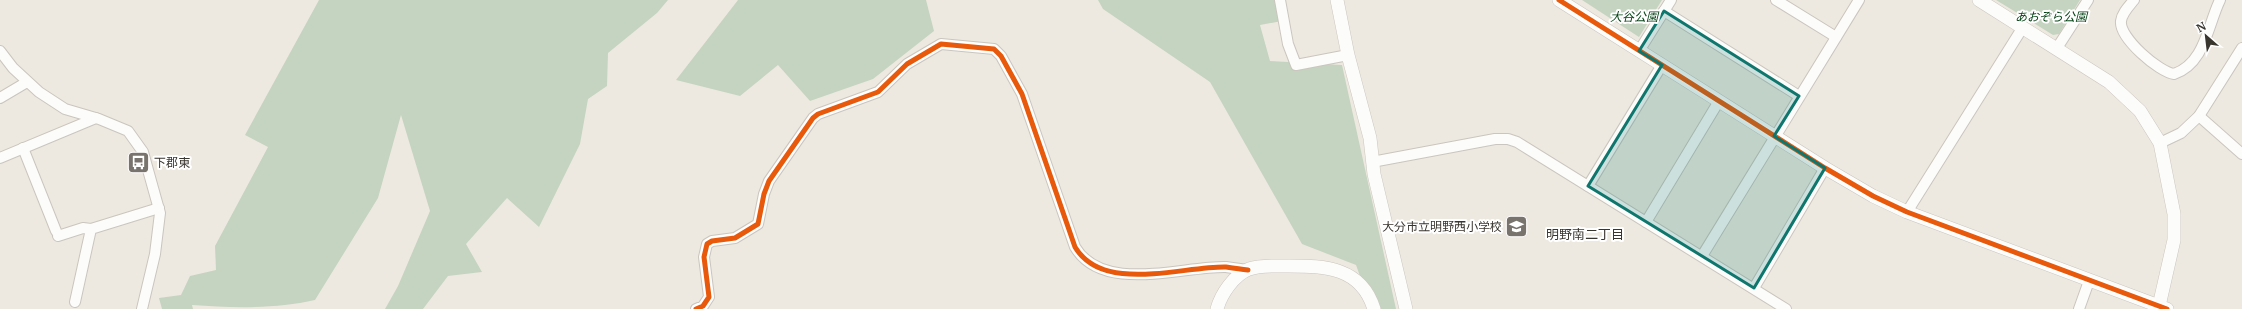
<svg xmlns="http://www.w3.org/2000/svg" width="2242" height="309" viewBox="0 0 2242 309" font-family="Merriweather,'Noto Sans JP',serif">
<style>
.green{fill:#c5d4c0}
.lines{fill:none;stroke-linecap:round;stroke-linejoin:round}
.minor-casing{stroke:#cac5be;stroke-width:12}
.tertiary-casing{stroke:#cac5be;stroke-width:14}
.minor{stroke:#fcfcfa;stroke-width:10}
.tertiary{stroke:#fcfcfa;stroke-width:13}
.cycleway-casing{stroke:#fff;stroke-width:8}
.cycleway{stroke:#e8590c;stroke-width:5}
.marked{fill:#0f766e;fill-opacity:0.2;stroke:#0f766e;stroke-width:3;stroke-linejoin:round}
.labels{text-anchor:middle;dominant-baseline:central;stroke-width:4;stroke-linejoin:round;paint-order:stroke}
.park-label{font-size:12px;font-style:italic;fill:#013f11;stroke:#fff}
.poi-label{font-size:12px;fill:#38342e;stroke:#fff;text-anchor:start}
.neighbourhood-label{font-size:13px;fill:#38342e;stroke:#fff}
</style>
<rect width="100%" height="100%" fill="#eee9e0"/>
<g class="green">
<path d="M 319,0 L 668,0 L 657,13 L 608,53 L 607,86 L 588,99 L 580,144 L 539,227 L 507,198 L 466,244 L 482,272 L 448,276 L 423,309 L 385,309 L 398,286 L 430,211 L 401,115 L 378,198 L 315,300 C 276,309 232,308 192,305 L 193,309 L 162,309 L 159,298 L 181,295 L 190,276 L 216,270 L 215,246 L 268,147 L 245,135 Z"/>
<path d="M 738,0 L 926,0 L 934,31 L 873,79 L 810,101 L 778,65 L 740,96 L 676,80 Z"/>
<path d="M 1098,0 L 1279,0 L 1282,21 L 1260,25 L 1270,61 L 1342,65 L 1396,309 L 1372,309 L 1356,265 L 1302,244 L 1210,82 L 1103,9 Z"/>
<path d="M 1582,0 L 1662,0 L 1639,37 Z"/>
<path d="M 1996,0 L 2080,0 L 2059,34 L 2053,35 Z"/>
</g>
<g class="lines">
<defs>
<g id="minor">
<path d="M 1280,0 L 1288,44 L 1296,65 L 1348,55"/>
<path d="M 1776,0 L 1836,37"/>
<path d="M 2134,0 C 2129,6 2122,13 2121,21 C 2119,38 2159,72 2174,74 C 2205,64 2208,24 2220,0"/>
<path d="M 1664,11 L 1799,96"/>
<path d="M 2057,48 L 2088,0"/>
<path d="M 0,51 L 13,68 L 39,92 L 65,109 L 99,119 L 128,131 L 143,152 L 160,213 L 155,254 L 142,309"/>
<path d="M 1639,51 L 1671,0"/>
<path d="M 0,98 L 27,82"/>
<path d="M 2199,116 L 2242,154"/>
<path d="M 2160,143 L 2181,133 L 2199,116 L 2242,48"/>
<path d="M 23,148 L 56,231"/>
<path d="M 0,158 L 96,118"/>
<path d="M 1372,162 L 1495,139 L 1508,139 L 1517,142 L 1786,309"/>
<path d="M 1588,186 L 1662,65"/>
<path d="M 1907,212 L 2023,27"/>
<path d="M 1646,222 L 1719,101"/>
<path d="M 58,236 L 83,228 L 91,229"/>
<path d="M 1702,256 L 1859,0"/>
<path d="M 1754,288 L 1825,168"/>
<path d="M 75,302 L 91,229 L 159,208"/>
<path d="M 696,309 L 703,306 L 709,297 L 704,257 L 707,244 L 712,241 L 735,238 L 758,224 L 764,194 L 769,181 L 813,118 L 818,114 L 878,92 L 907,64 L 941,44 L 994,49 L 1001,56 L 1022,94 L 1075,247 C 1103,294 1182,266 1226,267 C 1233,268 1240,269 1248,270"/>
<path d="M 2079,309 L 2089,281"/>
</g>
<g id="tertiary">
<path d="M 1337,0 L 1348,55 L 1370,138 L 1374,174 L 1406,309"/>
<path d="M 1559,0 L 1825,168 L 1873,196 L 1907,212 L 2167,309"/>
<path d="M 1979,0 L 2109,82 L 2140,111 L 2160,143 L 2174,214 L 2174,240 L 2159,306"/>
<path d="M 1217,309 C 1221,294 1234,275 1249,269 C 1261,265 1276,266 1289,266 C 1325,266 1361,267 1374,309"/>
</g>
</defs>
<use href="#minor" class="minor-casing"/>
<use href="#tertiary" class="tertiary-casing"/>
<use href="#minor" class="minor"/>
<use href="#tertiary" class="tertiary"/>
<defs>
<g id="cycleway">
<path d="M 1559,0 L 1825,168 L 1873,196 L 1907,212 L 2167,309"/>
<path d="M 696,309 L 703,306 L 709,297 L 704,257 L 707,244 L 712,241 L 735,238 L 758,224 L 764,194 L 769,181 L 813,118 L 818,114 L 878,92 L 907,64 L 941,44 L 994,49 L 1001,56 L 1022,94 L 1075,247 C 1103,294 1182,266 1226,267 C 1233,268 1240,269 1248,270"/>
</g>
</defs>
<use href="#cycleway" class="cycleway-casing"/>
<use href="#cycleway" class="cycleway"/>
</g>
<path class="marked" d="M 1664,11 L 1799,96 L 1774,136 L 1825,168 L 1754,288 L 1588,186 L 1662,65 L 1639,51 Z"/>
<defs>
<symbol id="bus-square" viewBox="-11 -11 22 22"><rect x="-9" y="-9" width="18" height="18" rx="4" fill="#78736c" stroke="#fff"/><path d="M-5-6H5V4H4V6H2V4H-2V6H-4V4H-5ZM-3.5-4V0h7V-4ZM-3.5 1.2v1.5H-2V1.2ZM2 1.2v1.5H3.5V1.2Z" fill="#fff"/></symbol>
<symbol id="school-square" viewBox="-11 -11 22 22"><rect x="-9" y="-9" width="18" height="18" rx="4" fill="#78736c" stroke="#fff"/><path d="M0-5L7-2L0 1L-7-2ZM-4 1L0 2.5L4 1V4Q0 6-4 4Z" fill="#fff"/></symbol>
</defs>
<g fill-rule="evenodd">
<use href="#bus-square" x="126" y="150" width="25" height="25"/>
<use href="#school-square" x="1504" y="214" width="25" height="25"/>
</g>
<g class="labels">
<g class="park-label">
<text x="1634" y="16">大谷公園</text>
<text x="2051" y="16">あおぞら公園</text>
</g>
<g class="poi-label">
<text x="154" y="162">下郡東</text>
<text x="1502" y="226" text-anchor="end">大分市立明野西小学校</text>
</g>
<g class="neighbourhood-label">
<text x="1585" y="234">明野南二丁目</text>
</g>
</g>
<g transform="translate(2206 36) rotate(332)" stroke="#ffffff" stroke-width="3" paint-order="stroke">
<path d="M0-3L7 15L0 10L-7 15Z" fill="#38342e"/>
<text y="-6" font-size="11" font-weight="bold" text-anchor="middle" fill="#38342e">N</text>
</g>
</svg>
